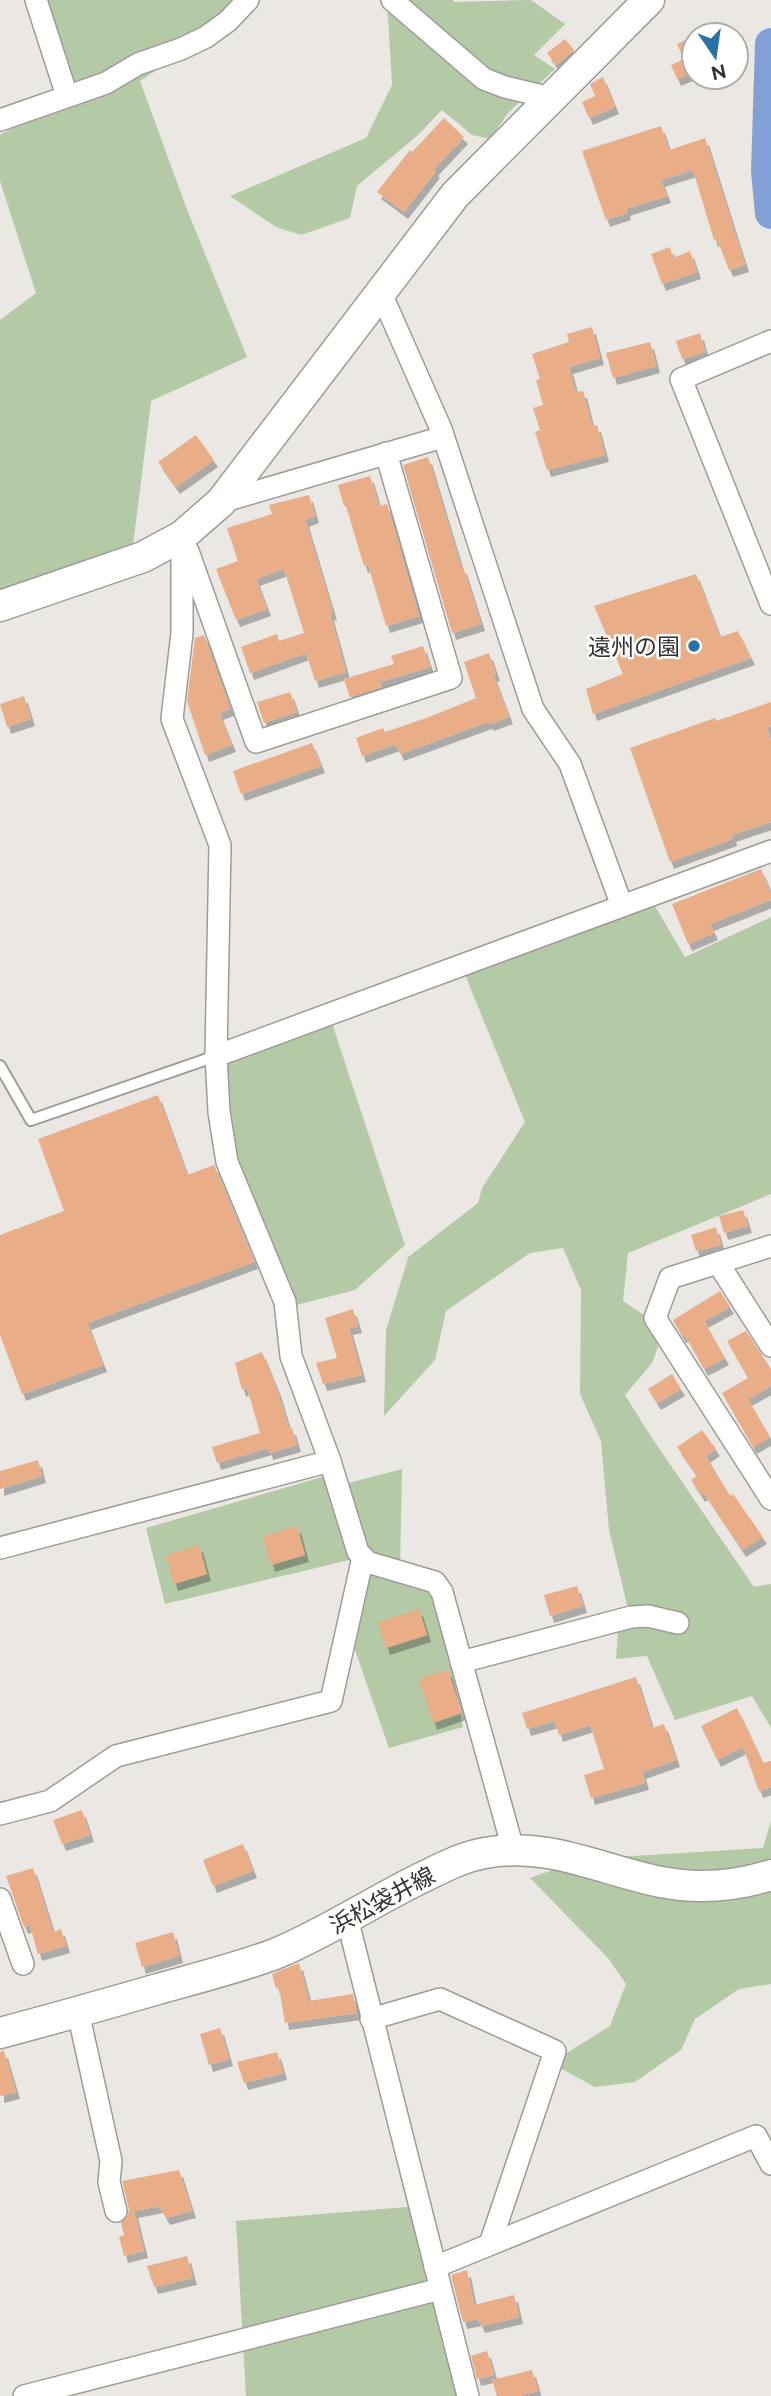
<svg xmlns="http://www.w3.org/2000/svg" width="771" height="2396" viewBox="0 0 771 2396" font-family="Raleway,'Noto Sans JP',sans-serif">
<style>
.green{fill:#b4c9a5}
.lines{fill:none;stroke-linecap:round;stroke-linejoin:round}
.river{stroke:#80a0d6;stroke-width:32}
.building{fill:#e9ad87;filter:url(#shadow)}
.lane-casing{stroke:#9e9c98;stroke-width:14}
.street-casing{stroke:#9e9c98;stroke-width:24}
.secondary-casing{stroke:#9e9c98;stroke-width:33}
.lane{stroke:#fff;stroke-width:10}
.street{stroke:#fff;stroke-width:21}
.secondary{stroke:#fff;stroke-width:30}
.poi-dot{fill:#2872a6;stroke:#fff;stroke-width:2.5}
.labels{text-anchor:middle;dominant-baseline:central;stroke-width:5;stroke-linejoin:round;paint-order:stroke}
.poi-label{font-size:23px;fill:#333231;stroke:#fff;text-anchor:end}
.street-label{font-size:23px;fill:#333231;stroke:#fff}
</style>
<defs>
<filter id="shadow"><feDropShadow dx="4" dy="7" stdDeviation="0" flood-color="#0004"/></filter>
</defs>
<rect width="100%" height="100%" fill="#ebe8e4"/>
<g class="green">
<path d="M 38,0 L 248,0 L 206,37 L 140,81 L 186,207 L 247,357 L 151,401 L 131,561 L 0,606 L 0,320 L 36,293 L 0,181 L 0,135 L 74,94 Z"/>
<path d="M 387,0 L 453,0 L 454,2 L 531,0 L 565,24 L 534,55 L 555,69 L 508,113 L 490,139 L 472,135 L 442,110 L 418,135 L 357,186 L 350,218 L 301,235 L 276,227 L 230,196 L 366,138 L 392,85 Z"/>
<path d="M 649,896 L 685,957 L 771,917 L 771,1194 L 628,1253 L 623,1301 L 650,1319 L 658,1347 L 652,1363 L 625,1395 L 650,1435 L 754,1587 L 771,1584 L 771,1728 L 752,1696 L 675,1720 L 647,1656 L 616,1659 L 619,1620 L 630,1617 L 609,1530 L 601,1441 L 580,1394 L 581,1290 L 563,1248 L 530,1253 L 446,1311 L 435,1360 L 384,1416 L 386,1330 L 408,1258 L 398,1265 L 478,1203 L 482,1188 L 525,1122 L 461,965 Z"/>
<path d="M 329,1014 L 405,1245 L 355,1290 L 296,1305 L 227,1162 L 216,1056 Z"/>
<path d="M 402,1469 L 400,1571 L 435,1582 L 463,1727 L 389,1748 L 347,1627 L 362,1557 L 165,1604 L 146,1528 L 322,1477 L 337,1486 Z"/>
<path d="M 771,1821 L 771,1984 L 739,1989 L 695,2019 L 681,2050 L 635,2082 L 595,2087 L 551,2063 L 610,2026 L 626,1984 L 608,1958 L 530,1878 L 584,1859 L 763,1848 Z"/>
<path d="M 419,2206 L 468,2396 L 246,2396 L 236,2221 Z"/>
</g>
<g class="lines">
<path class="river" d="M 771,44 L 767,171 L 771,213"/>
</g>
<g class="building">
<path d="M 694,36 L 694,80 L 691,73 L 677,79 L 671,65 L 684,59 L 677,44 Z"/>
<path d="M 565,39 L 574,50 L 556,65 L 547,53 Z"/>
<path d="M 603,77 L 615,107 L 589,118 L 582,102 L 595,96 L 590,84 Z"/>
<path d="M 444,118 L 464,137 L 434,169 L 436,171 L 404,212 L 377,192 L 410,150 L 412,152 Z"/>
<path d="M 661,126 L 669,150 L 705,138 L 745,265 L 729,270 L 717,239 L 714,240 L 693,170 L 661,180 L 667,196 L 626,209 L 627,213 L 606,220 L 582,151 Z"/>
<path d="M 670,247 L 673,258 L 690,251 L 697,272 L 662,284 L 651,254 Z"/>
<path d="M 592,327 L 600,358 L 569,367 L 576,392 L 583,391 L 592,426 L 597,425 L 605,455 L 547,470 L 535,432 L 540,430 L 533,408 L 543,405 L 536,380 L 540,379 L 532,354 L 569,342 L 567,334 Z"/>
<path d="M 700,333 L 705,352 L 682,359 L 676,341 Z"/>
<path d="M 650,342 L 656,366 L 613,378 L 606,353 Z"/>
<path d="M 196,435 L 214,460 L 176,487 L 158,462 Z"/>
<path d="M 428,457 L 461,567 L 463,567 L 481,624 L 452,633 L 403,465 Z"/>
<path d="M 370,476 L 379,506 L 387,504 L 419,616 L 386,626 L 368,565 L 364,566 L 346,506 L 344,506 L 338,485 Z"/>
<path d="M 309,495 L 315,516 L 305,520 L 333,613 L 330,614 L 346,672 L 315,681 L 306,653 L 250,673 L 241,647 L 277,634 L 279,641 L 304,633 L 284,569 L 256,579 L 267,609 L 236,620 L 216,569 L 238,561 L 227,528 L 272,514 L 269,505 Z"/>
<path d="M 696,574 L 720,637 L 738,631 L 751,658 L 593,714 L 586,689 L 623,674 L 594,606 Z"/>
<path d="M 204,635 L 230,709 L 219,713 L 232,745 L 205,755 L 187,701 L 195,638 Z"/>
<path d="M 423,646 L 430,667 L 380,682 L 382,687 L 350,697 L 344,679 L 394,664 L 391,656 Z"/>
<path d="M 489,653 L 496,674 L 493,675 L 509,717 L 490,724 L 488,722 L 400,754 L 396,744 L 362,756 L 356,738 L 383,728 L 385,732 L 429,717 L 476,698 L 464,662 Z"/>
<path d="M 290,692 L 297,712 L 264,723 L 257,702 Z"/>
<path d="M 24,696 L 31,719 L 7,727 L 0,704 Z"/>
<path d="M 771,702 L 771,726 L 767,728 L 771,740 L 771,822 L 732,835 L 733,839 L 670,862 L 630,748 L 715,718 L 716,721 Z"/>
<path d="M 312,743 L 321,766 L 241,794 L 233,771 Z"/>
<path d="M 761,869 L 771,893 L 771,900 L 710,924 L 714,933 L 688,944 L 672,904 Z"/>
<path d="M 158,1095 L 187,1175 L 214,1165 L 254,1262 L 87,1323 L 103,1365 L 22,1394 L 0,1335 L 0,1235 L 64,1211 L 38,1139 Z"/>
<path d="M 743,1210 L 748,1226 L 724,1233 L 719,1216 Z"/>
<path d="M 716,1227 L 721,1245 L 696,1251 L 691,1235 Z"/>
<path d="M 720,1291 L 730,1307 L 704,1321 L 725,1358 L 704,1369 L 685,1335 L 682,1336 L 673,1320 Z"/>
<path d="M 353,1309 L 358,1326 L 349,1328 L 362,1375 L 323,1384 L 316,1363 L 337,1358 L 325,1318 Z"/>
<path d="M 746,1331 L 771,1369 L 771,1386 L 748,1399 L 770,1437 L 753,1447 L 722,1393 L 748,1378 L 727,1341 Z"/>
<path d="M 262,1352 L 277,1389 L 289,1429 L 292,1428 L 297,1445 L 269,1453 L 268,1448 L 217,1463 L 212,1447 L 260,1433 L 247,1388 L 242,1390 L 235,1363 Z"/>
<path d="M 672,1374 L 681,1389 L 657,1403 L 648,1389 Z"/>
<path d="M 702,1430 L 716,1449 L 706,1456 L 730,1496 L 733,1494 L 763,1537 L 742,1550 L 704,1493 L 701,1495 L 691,1480 L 697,1476 L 677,1447 Z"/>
<path d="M 38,1460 L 42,1476 L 0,1489 L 0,1471 Z"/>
<path d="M 297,1526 L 305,1555 L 271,1565 L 263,1536 Z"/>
<path d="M 199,1545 L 207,1574 L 174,1584 L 166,1555 Z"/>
<path d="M 577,1586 L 583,1606 L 550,1616 L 544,1595 Z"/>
<path d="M 419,1609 L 427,1635 L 386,1648 L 378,1622 Z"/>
<path d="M 448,1670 L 462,1713 L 433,1723 L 419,1679 Z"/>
<path d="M 636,1677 L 652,1728 L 664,1724 L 676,1760 L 642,1772 L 645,1783 L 591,1798 L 584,1775 L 604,1769 L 590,1725 L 559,1735 L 555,1721 L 527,1729 L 522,1713 Z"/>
<path d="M 737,1708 L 763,1763 L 771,1761 L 771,1787 L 759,1791 L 743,1747 L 717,1760 L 701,1726 Z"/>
<path d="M 82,1810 L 90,1835 L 62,1844 L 53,1820 Z"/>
<path d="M 243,1844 L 253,1871 L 213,1886 L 203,1860 Z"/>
<path d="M 33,1868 L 53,1932 L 61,1929 L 66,1946 L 38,1954 L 30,1925 L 24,1927 L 6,1876 Z"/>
<path d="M 173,1932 L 179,1956 L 142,1967 L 135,1943 Z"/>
<path d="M 299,1963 L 309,2001 L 353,1994 L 357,2013 L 285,2023 L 279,1987 L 276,1988 L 272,1974 Z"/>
<path d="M 220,2028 L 229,2059 L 209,2065 L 200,2034 Z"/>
<path d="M 4,2051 L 16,2092 L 0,2096 L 0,2052 Z"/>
<path d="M 277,2052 L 283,2073 L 244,2083 L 237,2062 Z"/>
<path d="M 179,2170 L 192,2211 L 166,2218 L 159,2206 L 134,2211 L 144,2251 L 124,2256 L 119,2237 L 124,2235 L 121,2223 L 128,2215 L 129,2209 L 122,2181 Z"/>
<path d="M 187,2256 L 193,2278 L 154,2287 L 147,2266 Z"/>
<path d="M 467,2270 L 474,2305 L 514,2295 L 519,2317 L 481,2326 L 478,2319 L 463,2322 L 451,2275 Z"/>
<path d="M 487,2351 L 494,2375 L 477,2379 L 471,2356 Z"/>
<path d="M 532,2370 L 538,2391 L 518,2396 L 497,2396 L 492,2380 Z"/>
</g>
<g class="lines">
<defs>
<path id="lane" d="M 0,1066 L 31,1120 L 216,1056"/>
<g id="street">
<path d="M 36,0 L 67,96"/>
<path d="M 392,0 L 484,79 L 505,87 L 551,98"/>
<path d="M 0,120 L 106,83 L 138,64 L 181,49 L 206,37 L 228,21 L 248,0"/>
<path d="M 380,291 L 441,429 L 533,709 L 570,764 L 622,906"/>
<path d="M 771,341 L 681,379 L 771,604"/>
<path d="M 221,502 L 443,437"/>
<path d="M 182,536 L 182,633 L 172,719 L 220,845 L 216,1056 L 219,1112 L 227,1162 L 285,1302 L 291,1356 L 330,1461 L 358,1552 L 367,1562 L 435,1582 L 442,1592 L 513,1849"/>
<path d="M 188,551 L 256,742 L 451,678 L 386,453"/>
<path d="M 216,1056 L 771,851"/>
<path d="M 771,1246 L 670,1278 L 655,1318 L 771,1499"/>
<path d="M 718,1263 L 771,1346"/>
<path d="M 0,1548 L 330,1461"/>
<path d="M 461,1662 L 631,1617 L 648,1616 L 678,1623"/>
<path d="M 0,1814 L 50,1801 L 116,1756 L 331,1701 L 363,1557"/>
<path d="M 0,1899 L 23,1964"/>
<path d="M 347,1918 L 468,2396"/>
<path d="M 78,2012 L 111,2161 L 109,2182 L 116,2211"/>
<path d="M 371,2019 L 440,1999 L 555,2051 L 490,2244"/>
<path d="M 435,2267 L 756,2136 L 771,2164"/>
<path d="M 24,2396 L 440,2289"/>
</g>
<g id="secondary">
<path d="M 0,606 L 143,557 L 182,536 L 221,502 L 455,195 L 649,0"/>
<path d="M 0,2033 C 53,2019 106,2004 158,1989 C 197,1978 237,1968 275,1954 C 326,1933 372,1902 421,1878 C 442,1868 462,1857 485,1853 C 548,1841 601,1870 661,1882 C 697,1889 736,1886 771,1875"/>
</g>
</defs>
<use href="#lane" class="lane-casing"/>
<use href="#street" class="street-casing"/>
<use href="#secondary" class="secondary-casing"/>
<use href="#lane" class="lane"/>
<use href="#street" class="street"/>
<use href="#secondary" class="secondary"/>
</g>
<circle class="poi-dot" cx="694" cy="646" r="7"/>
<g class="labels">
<g class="poi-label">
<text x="680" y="646">遠州の園</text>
</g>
<g class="street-label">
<text transform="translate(382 1900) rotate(-28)">浜松袋井線</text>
</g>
</g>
<g transform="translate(715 56) rotate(167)"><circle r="33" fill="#ffffff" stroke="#adadad" stroke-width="2"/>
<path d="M0-5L12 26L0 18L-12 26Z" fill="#2872a6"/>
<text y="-10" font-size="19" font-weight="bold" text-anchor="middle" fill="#333231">N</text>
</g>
</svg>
